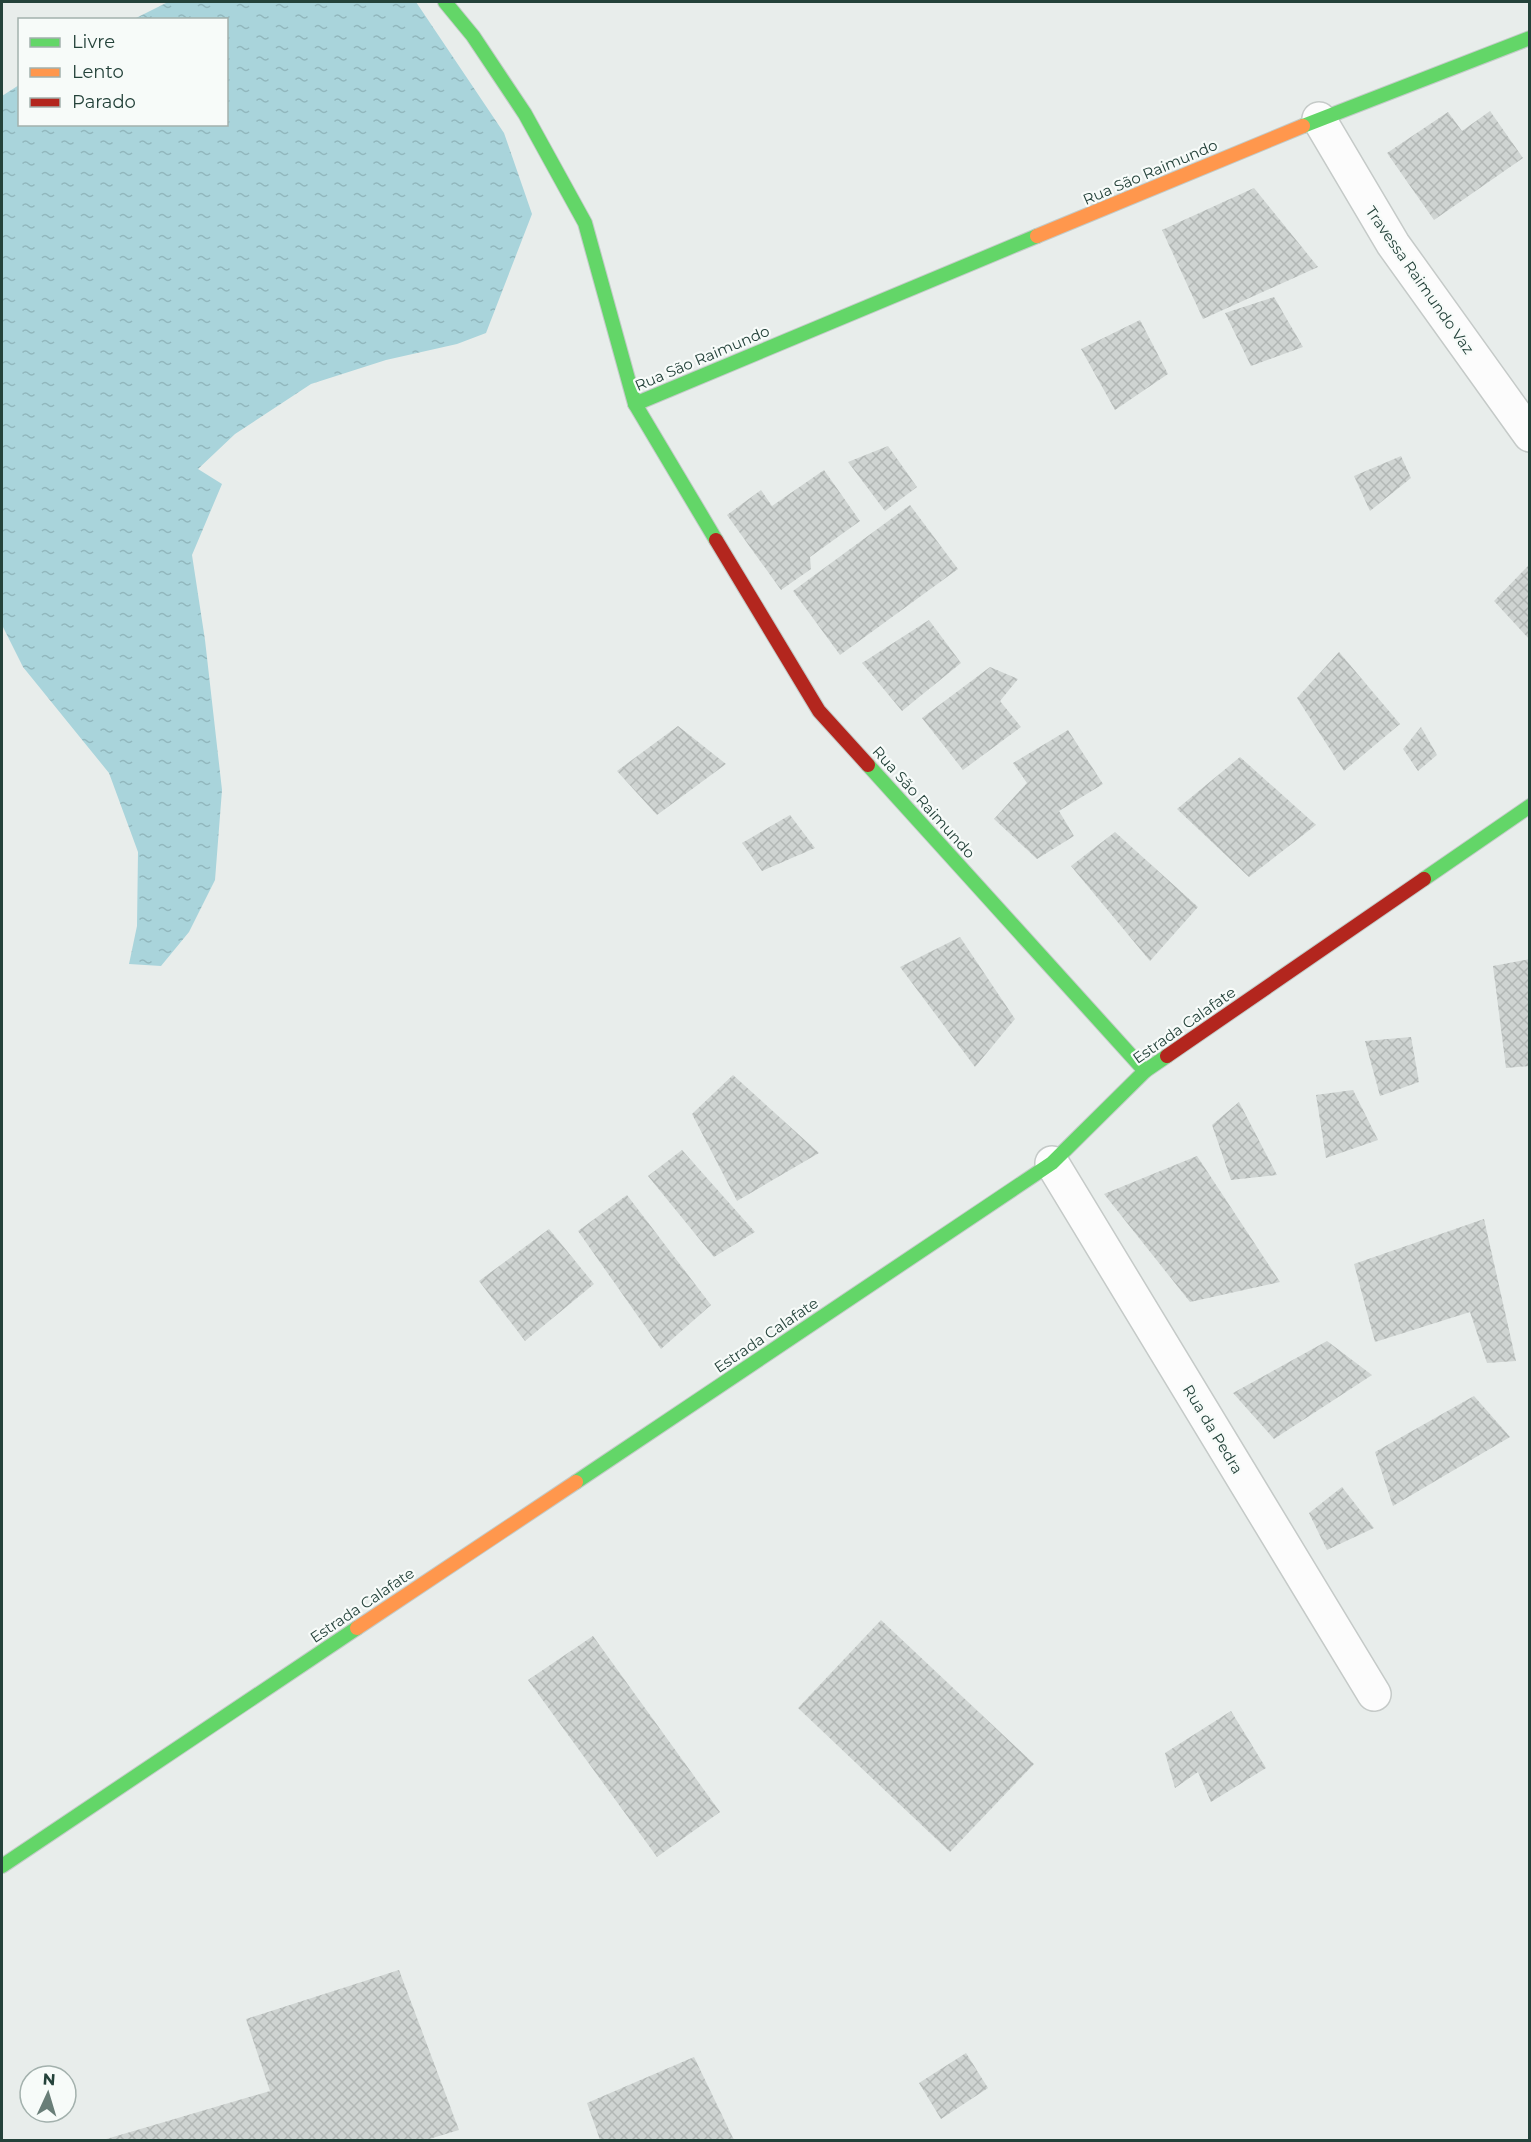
<svg xmlns="http://www.w3.org/2000/svg" width="1531" height="2142" viewBox="0 0 1531 2142" font-family="Montserrat,sans-serif">
<style>
.water{fill:url(#water-ripples)}
.building{fill:url(#building-cross-hatch)}
.lines{fill:none;stroke-linecap:round;stroke-linejoin:round}
.street-casing{stroke:#c5cac8;stroke-width:36}
.fast-casing{stroke:#c3cbc8;stroke-width:16}
.slow-casing{stroke:#c3cbc8;stroke-width:16}
.jam-casing{stroke:#c3cbc8;stroke-width:16}
.street{stroke:#fcfcfc;stroke-width:33}
.fast{stroke:#63d668;stroke-width:14}
.slow{stroke:#ff974d;stroke-width:14}
.jam{stroke:#b3261e;stroke-width:14}
.labels{text-anchor:middle;dominant-baseline:central;stroke-width:4.5;stroke-linejoin:round;paint-order:stroke}
.street-label{font-size:15px;fill:#24423a;stroke:#f7fbf9}
</style>
<defs>
<pattern id="water-ripples" width="26" height="14" patternUnits="userSpaceOnUse" patternTransform="scale(1.5)"><rect width="26" height="14" fill="#a9d4db"/><path d="M2 4q2-2 4 0t4 0M15 11q2-2 4 0t4 0" fill="none" stroke="#91b7bd"/></pattern>
<pattern id="building-cross-hatch" width="8" height="8" patternUnits="userSpaceOnUse" patternTransform="scale(1.5)"><rect width="8" height="8" fill="#cfd4d2"/><path d="M0 0l8 8M0 8l8-8" fill="none" stroke="#b2b7b5"/></pattern>
</defs>
<rect width="100%" height="100%" fill="#e8edeb"/>
<path class="water" d="M 168,2 L 416,2 L 504,133 L 532,214 L 486,333 L 457,344 L 386,360 L 311,384 L 235,434 L 198,469 L 222,484 L 192,555 L 205,640 L 222,790 L 215,880 L 189,932 L 161,966 L 129,964 L 137,926 L 138,852 L 109,773 L 23,667 L 2,625 L 2,96 L 19,85 L 20,124 L 226,124 L 226,20 L 134,19 Z"/>
<g class="building">
<path d="M 1490,111 L 1523,158 L 1434,220 L 1387,153 L 1448,112 L 1462,131 Z"/>
<path d="M 1254,188 L 1318,267 L 1203,319 L 1162,230 Z"/>
<path d="M 1274,297 L 1303,347 L 1251,366 L 1225,313 Z"/>
<path d="M 1140,320 L 1168,374 L 1115,410 L 1081,349 Z"/>
<path d="M 888,446 L 917,487 L 885,511 L 848,462 Z"/>
<path d="M 1401,456 L 1411,478 L 1370,511 L 1354,476 Z"/>
<path d="M 824,470 L 860,521 L 810,557 L 811,569 L 781,590 L 727,515 L 761,490 L 772,506 Z"/>
<path d="M 910,505 L 958,569 L 840,655 L 793,591 Z"/>
<path d="M 1528,566 L 1530,568 L 1530,640 L 1494,601 Z"/>
<path d="M 929,620 L 961,663 L 902,711 L 862,663 Z"/>
<path d="M 1339,652 L 1400,724 L 1344,771 L 1297,698 Z"/>
<path d="M 990,667 L 1018,679 L 1000,701 L 1021,727 L 963,770 L 922,718 Z"/>
<path d="M 678,726 L 726,764 L 657,815 L 617,771 Z"/>
<path d="M 1421,727 L 1437,755 L 1418,771 L 1403,749 Z"/>
<path d="M 1068,730 L 1103,784 L 1059,811 L 1074,836 L 1037,859 L 994,819 L 1027,783 L 1013,763 Z"/>
<path d="M 1240,757 L 1316,825 L 1249,877 L 1177,809 Z"/>
<path d="M 790,815 L 815,848 L 762,871 L 742,843 Z"/>
<path d="M 1115,832 L 1198,907 L 1150,961 L 1071,866 Z"/>
<path d="M 960,937 L 1015,1019 L 975,1067 L 900,967 Z"/>
<path d="M 1530,959 L 1530,1066 L 1506,1068 L 1493,966 Z"/>
<path d="M 1411,1037 L 1419,1082 L 1380,1096 L 1365,1041 Z"/>
<path d="M 733,1075 L 819,1153 L 737,1201 L 692,1114 Z"/>
<path d="M 1353,1090 L 1378,1140 L 1326,1158 L 1316,1095 Z"/>
<path d="M 1239,1102 L 1277,1175 L 1231,1180 L 1212,1125 Z"/>
<path d="M 682,1150 L 755,1232 L 714,1257 L 648,1176 Z"/>
<path d="M 1197,1156 L 1280,1282 L 1190,1302 L 1104,1194 Z"/>
<path d="M 627,1195 L 711,1305 L 661,1349 L 578,1231 Z"/>
<path d="M 1484,1219 L 1516,1361 L 1487,1363 L 1470,1312 L 1375,1342 L 1354,1264 Z"/>
<path d="M 549,1229 L 594,1284 L 525,1341 L 479,1281 Z"/>
<path d="M 1327,1341 L 1372,1375 L 1274,1439 L 1233,1393 Z"/>
<path d="M 1474,1396 L 1510,1437 L 1393,1506 L 1375,1452 Z"/>
<path d="M 1342,1487 L 1374,1528 L 1327,1550 L 1309,1513 Z"/>
<path d="M 881,1620 L 1034,1764 L 950,1852 L 798,1708 Z"/>
<path d="M 593,1636 L 720,1812 L 657,1857 L 528,1680 Z"/>
<path d="M 1231,1711 L 1266,1768 L 1211,1802 L 1198,1772 L 1175,1788 L 1165,1753 Z"/>
<path d="M 399,1970 L 459,2130 L 426,2140 L 103,2140 L 270,2091 L 246,2019 Z"/>
<path d="M 966,2053 L 988,2088 L 941,2119 L 919,2083 Z"/>
<path d="M 694,2057 L 734,2140 L 600,2140 L 587,2103 Z"/>
</g>
<g class="lines">
<defs>
<g id="street">
<path d="M 1319,119 L 1393,244 L 1530,435"/>
<path d="M 1052,1163 L 1374,1694"/>
</g>
<g id="fast">
<path d="M 445,2 L 473,36 L 525,114 L 585,223 L 635,404 L 716,540"/>
<path d="M 1303,126 L 1530,38"/>
<path d="M 635,404 L 1037,236"/>
<path d="M 868,765 L 1145,1071"/>
<path d="M 1424,879 L 1530,806"/>
<path d="M 576,1482 L 1052,1163 L 1145,1071 L 1167,1056"/>
<path d="M 2,1866 L 357,1628"/>
</g>
<g id="slow">
<path d="M 1037,236 L 1303,126"/>
<path d="M 357,1628 L 576,1482"/>
</g>
<g id="jam">
<path d="M 716,540 L 819,711 L 868,765"/>
<path d="M 1167,1056 L 1424,879"/>
</g>
</defs>
<use href="#street" class="street-casing"/>
<use href="#fast" class="fast-casing"/>
<use href="#slow" class="slow-casing"/>
<use href="#jam" class="jam-casing"/>
<use href="#street" class="street"/>
<use href="#fast" class="fast"/>
<use href="#slow" class="slow"/>
<use href="#jam" class="jam"/>
</g>
<g class="labels">
<g class="street-label">
<text transform="translate(1150 172) rotate(-23)">Rua São Raimundo</text>
<text transform="translate(1420 280) rotate(55)">Travessa Raimundo Vaz</text>
<text transform="translate(702 358) rotate(-23)">Rua São Raimundo</text>
<text transform="translate(924 802) rotate(48)">Rua São Raimundo</text>
<text transform="translate(1184 1025) rotate(-35)">Estrada Calafate</text>
<text transform="translate(766 1335) rotate(-34)">Estrada Calafate</text>
<text transform="translate(1213 1429) rotate(59)">Rua da Pedra</text>
<text transform="translate(362 1605) rotate(-34)">Estrada Calafate</text>
</g>
</g>
<rect width="1531" height="2142" fill="none" stroke="#24423a" stroke-width="6"/>
<rect x="18" y="18" width="210" height="108" fill="#f7fbf9" stroke="#a3b1ad" stroke-width="1.5"/>
<rect x="30" y="38" width="30" height="9" fill="#63d668" stroke="#a3b1ad" stroke-width="1.5"/>
<text x="72" y="48" font-size="18" fill="#24423a">Livre</text>
<rect x="30" y="68" width="30" height="9" fill="#ff974d" stroke="#a3b1ad" stroke-width="1.5"/>
<text x="72" y="78" font-size="18" fill="#24423a">Lento</text>
<rect x="30" y="98" width="30" height="9" fill="#b3261e" stroke="#a3b1ad" stroke-width="1.5"/>
<text x="72" y="108" font-size="18" fill="#24423a">Parado</text>
<g transform="translate(48 2094) rotate(4)"><circle r="28" fill="#f7fbf9" stroke="#a3b1ad" stroke-width="1.5"/>
<path d="M0-4.5L10 22L0 15L-10 22Z" fill="#697e78"/>
<text y="-9" font-size="16" font-weight="bold" text-anchor="middle" fill="#24423a">N</text>
</g>
</svg>
